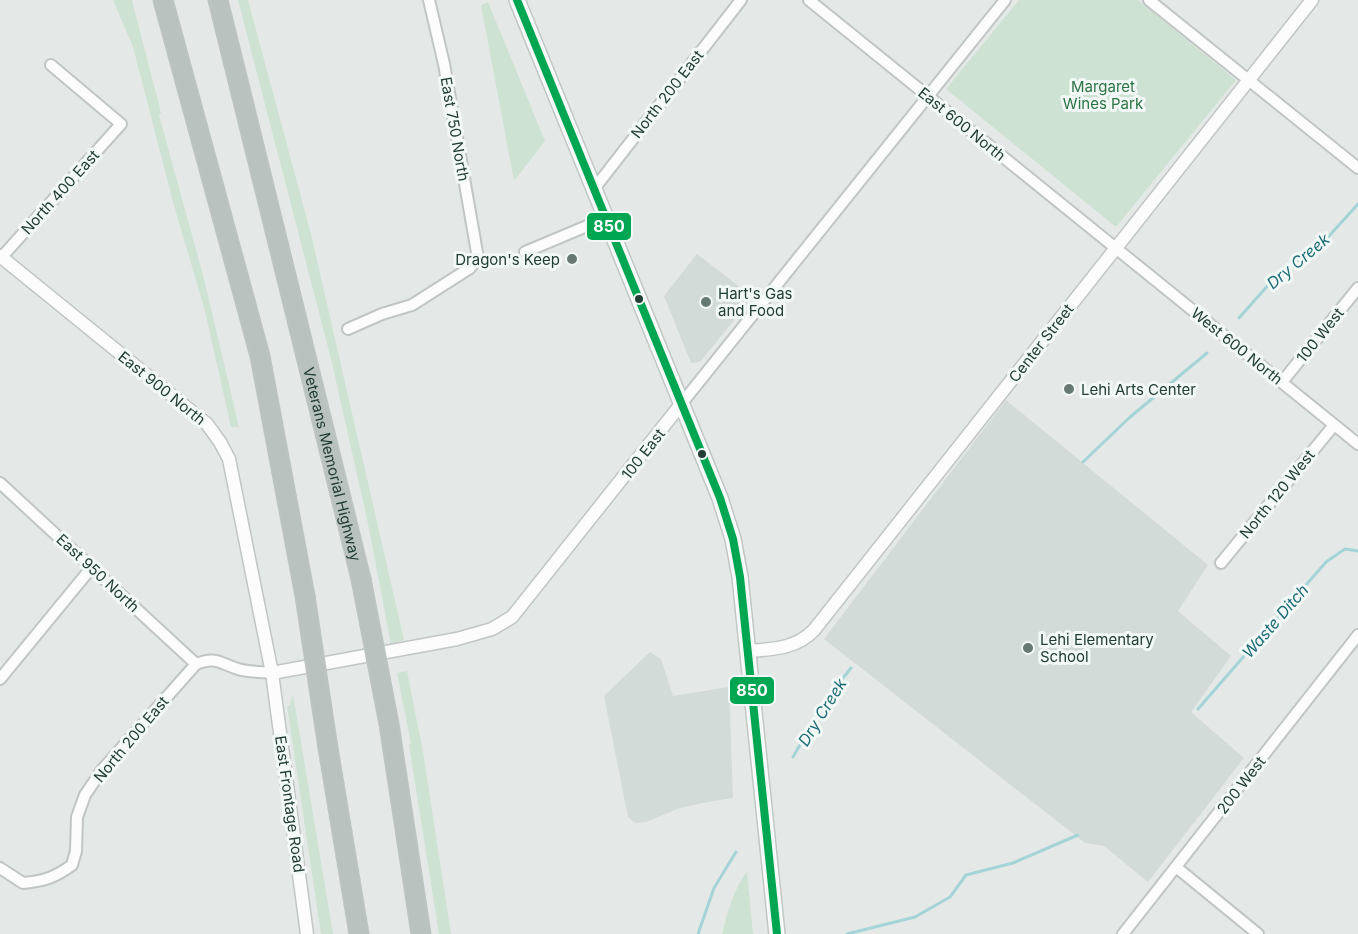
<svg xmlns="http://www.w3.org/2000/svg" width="1358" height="934" viewBox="0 0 1358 934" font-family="Inter,sans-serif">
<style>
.built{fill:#d2dbd7}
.green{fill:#cde2d3}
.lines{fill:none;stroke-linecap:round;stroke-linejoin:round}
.stream{stroke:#a4d3d8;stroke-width:3}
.minor-casing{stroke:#c1c6c4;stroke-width:14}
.tertiary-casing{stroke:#c1c6c4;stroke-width:15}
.secondary-casing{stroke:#c0c7c4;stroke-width:18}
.motorway-casing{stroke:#bdc5c2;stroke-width:21}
.minor{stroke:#fbfcfb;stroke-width:10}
.tertiary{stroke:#fbfcfb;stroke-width:12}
.secondary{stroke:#fbfcfb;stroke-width:15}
.motorway{stroke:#bac2c0;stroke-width:18}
.motorway-bridge-casing{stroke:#bdc5c2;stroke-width:21;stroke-linecap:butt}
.motorway-bridge{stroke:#bac2c0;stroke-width:18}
.bus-1-casing{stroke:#f2f8f5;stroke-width:12}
.bus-1{stroke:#00a651;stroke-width:8}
.poi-dot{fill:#667973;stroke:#f2f8f5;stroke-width:2}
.bus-dot{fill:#223d34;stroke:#f2f8f5;stroke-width:2}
.labels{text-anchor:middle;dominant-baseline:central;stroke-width:6;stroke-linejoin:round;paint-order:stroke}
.park-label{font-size:15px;fill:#2c7344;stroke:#f2f8f5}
.street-label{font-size:15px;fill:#223d34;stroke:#f2f8f5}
.poi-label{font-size:15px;fill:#223d34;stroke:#f2f8f5;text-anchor:start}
.water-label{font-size:16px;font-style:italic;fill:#1c6d78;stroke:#f2f8f5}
.line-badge{stroke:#f2f8f5;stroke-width:2}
.badge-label{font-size:16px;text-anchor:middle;font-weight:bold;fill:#fff}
</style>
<rect width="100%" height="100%" fill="#e4e9e7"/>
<g class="built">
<path d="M 697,254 L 753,297 L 700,362 L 691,363 L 664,296 Z"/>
<path d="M 1006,400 L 1208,565 L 1178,611 L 1231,656 L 1191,712 L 1244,758 L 1148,882 L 1104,846 L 1085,843 L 824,639 Z"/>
<path d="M 650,652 L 661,659 L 673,696 L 729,687 L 733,798 L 702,803 L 677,809 L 646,822 L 635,823 L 628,817 L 604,696 Z"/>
</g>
<g class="green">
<path d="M 113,0 L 132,0 L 161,113 L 159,115 L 204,279 L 239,427 L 231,427 L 205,311 L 173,202 L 133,47 Z"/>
<path d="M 238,0 L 248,0 L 311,234 L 404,640 L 391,644 L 367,519 L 332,363 Z"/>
<path d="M 1019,0 L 1138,0 L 1236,80 L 1116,227 L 946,89 Z"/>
<path d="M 488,2 L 545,141 L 514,181 L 481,5 Z"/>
<path d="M 407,671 L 423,752 L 451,934 L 439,934 L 409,745 L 411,743 L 397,673 Z"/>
<path d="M 293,694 L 333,934 L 321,934 L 287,706 L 290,705 Z"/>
<path d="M 747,871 L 753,934 L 722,934 C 727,912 734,890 747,871 Z"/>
</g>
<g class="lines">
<g class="stream">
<path d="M 1239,318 L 1277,275 L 1319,247 L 1358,204"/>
<path d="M 1083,462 L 1129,418 L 1207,353"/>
<path d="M 1198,709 L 1326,562 L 1345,549 L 1358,551"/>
<path d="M 793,757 L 828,697 L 851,668"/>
<path d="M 698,934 L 714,888 L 736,852"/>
<path d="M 847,934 L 915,917 L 950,897 L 966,875 L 1013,863 L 1078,835"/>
</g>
<defs>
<g id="minor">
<path d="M 809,0 L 1358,444"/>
<path d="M 1149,0 L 1358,168"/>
<path d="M 594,189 L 741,0"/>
<path d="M 525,252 L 606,218"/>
<path d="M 0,259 L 121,124 L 51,65"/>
<path d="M 348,329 L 382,314 L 412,305 L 470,268 L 478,258 L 444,64 L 429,0"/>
<path d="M 1282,382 L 1358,288"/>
<path d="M 682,403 L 1005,0"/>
<path d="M 0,483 L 196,664"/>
<path d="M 1221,563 L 1334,425"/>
<path d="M 0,679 L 92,567"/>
<path d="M 1176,867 L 1258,934"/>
<path d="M 0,868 L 23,883 C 44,881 54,878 72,865 L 76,851 L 77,817 L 85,795 L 102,770 L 196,664 C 216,656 219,663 238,669 C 248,672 261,672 272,673"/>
<path d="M 1123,934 L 1358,635"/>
</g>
<g id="tertiary">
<path d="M 0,256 L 207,424 L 220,442 L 229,459 L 272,673 L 307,934"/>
<path d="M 748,651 C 773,649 796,649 814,630 L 1312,0"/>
<path d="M 272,673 L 457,639 L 492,629 L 512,617 L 682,403"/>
</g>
<path id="secondary" d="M 517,0 L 720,498 L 733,539 L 740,577 L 777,934"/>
<g id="motorway">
<path d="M 163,0 L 260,356 L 305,596"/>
<path id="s1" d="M 218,0 L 361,579"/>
<path d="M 389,724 L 421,934"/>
<path d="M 328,748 L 359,934"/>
</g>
</defs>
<use href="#minor" class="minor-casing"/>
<use href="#tertiary" class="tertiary-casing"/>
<use href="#secondary" class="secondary-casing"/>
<use href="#motorway" class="motorway-casing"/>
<use href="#minor" class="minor"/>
<use href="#tertiary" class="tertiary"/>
<use href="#secondary" class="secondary"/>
<use href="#motorway" class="motorway"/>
<defs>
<g id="motorway-bridge">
<path d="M 361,579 L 389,724"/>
<path d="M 305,596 L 328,748"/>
</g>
</defs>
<use href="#motorway-bridge" class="motorway-bridge-casing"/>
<use href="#motorway-bridge" class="motorway-bridge"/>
<defs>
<path id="bus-1" d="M 517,0 L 720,498 L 733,539 L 740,577 L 777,934"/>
</defs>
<use href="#bus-1" class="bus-1-casing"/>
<use href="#bus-1" class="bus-1"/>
</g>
<g class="poi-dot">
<circle cx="572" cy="259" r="6"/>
<circle cx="706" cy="302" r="6"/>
<circle cx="1069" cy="389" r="6"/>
<circle cx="1028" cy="648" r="6"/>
</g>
<g class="bus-dot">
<circle cx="639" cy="299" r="5"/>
<circle cx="702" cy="454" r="5"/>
</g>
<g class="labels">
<g class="park-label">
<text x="1103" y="86">Margaret<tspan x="1103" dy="17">Wines Park</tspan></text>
</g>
<g class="street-label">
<text transform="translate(667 94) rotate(-52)">North 200 East</text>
<text transform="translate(962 124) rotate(39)">East 600 North</text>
<text transform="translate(455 129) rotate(80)">East 750 North</text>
<text transform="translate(60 192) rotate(-48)">North 400 East</text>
<text transform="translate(1320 335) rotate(-51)">100 West</text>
<text transform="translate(1041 343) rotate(-52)">Center Street</text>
<text transform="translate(1237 346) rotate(39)">West 600 North</text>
<text transform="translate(162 388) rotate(39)">East 900 North</text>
<text transform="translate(643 454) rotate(-52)">100 East</text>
<text stroke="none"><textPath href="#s1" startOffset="478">Veterans Memorial Highway</textPath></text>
<text transform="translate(1277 494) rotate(-51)">North 120 West</text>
<text transform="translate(98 573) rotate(43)">East 950 North</text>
<text transform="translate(131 739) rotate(-50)">North 200 East</text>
<text transform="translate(1241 785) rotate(-52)">200 West</text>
<text transform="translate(290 804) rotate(82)">East Frontage Road</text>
</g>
<g class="poi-label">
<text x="560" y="259" text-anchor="end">Dragon's Keep</text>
<text x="718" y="293">Hart's Gas<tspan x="718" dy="17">and Food</tspan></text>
<text x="1081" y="389">Lehi Arts Center</text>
<text x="1040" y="639">Lehi Elementary<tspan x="1040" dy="17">School</tspan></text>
</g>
<g class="water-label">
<text transform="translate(1298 261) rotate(-40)">Dry Creek</text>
<text transform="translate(1275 621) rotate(-49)">Waste Ditch</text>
<text transform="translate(822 712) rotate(-58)">Dry Creek</text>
</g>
</g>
<g class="line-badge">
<rect x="586" y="212" width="46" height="29" rx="6" fill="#00a651"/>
<rect x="729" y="676" width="46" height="29" rx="6" fill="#00a651"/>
</g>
<g class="badge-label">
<text x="609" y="232">850</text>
<text x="752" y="696">850</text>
</g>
</svg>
